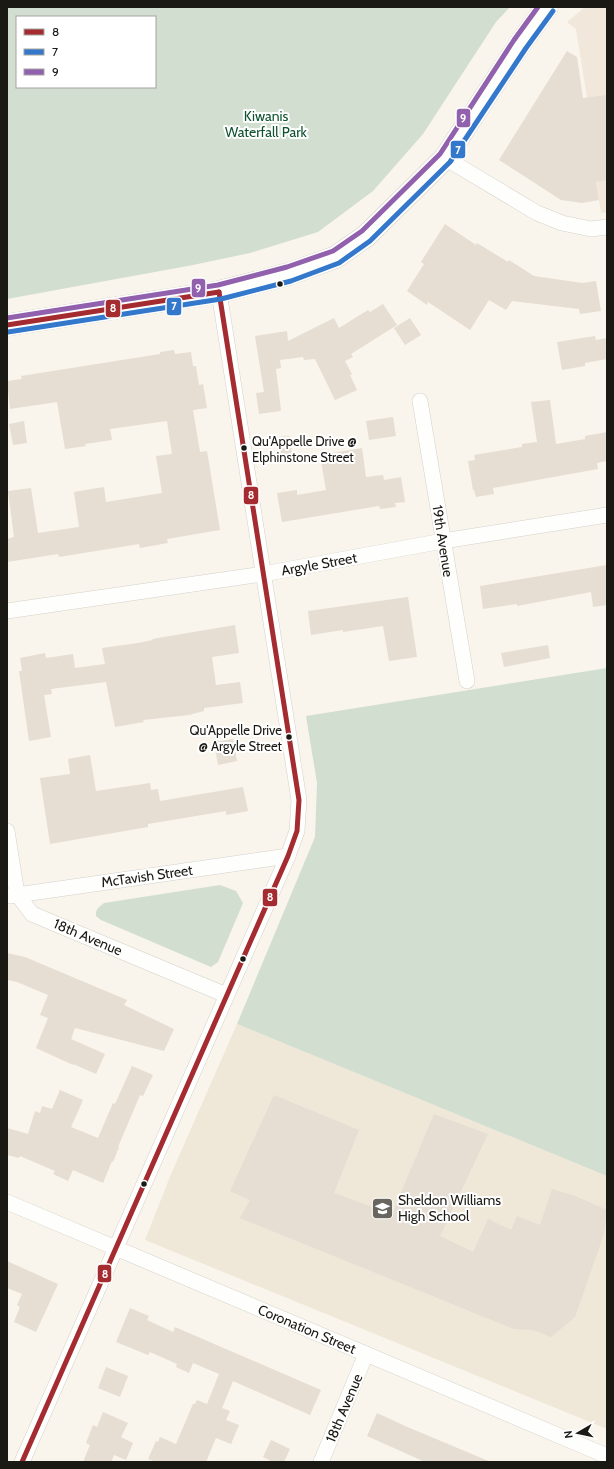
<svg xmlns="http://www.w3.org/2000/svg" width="614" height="1469" viewBox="0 0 614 1469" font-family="Cabin,sans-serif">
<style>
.commercial{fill:#f1e7da}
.education{fill:#efe8d9}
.green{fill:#d2ded0;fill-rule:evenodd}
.building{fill:#e6ddd3}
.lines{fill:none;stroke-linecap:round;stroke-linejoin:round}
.street-casing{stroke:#d4d1ca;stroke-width:16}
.secondary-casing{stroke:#d4d1ca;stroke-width:23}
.street{stroke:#fefefc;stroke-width:15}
.secondary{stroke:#fefefc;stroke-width:22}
.bus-1-casing{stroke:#fff;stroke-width:8}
.bus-2-casing{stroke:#fff;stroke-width:8}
.bus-3-casing{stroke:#fff;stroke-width:8}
.bus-1{stroke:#a42c31;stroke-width:5}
.bus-2{stroke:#3478cb;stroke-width:5}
.bus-3{stroke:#9161ad;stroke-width:5}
.bus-dot{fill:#1b1913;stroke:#fff;stroke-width:1.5}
.labels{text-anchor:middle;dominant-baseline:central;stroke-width:4;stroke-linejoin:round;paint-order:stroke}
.bus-label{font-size:13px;fill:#1b1913;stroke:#fff;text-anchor:start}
.park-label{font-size:14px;fill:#0f522f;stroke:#fff}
.street-label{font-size:14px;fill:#1b1913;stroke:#fff}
.poi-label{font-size:14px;fill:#1b1913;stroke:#fff;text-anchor:start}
.line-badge{stroke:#fff;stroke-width:1.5}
.badge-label{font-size:11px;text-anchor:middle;font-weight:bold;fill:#fff}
</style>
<rect width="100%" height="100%" fill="#f9f5ec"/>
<path class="commercial" d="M 585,7 L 607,7 L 607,212 L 601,213 L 583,98 L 587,98 L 576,29 L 567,22 Z"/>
<path class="education" d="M 237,1024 L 607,1176 L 607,1429 L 145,1240 L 171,1174 Z"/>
<g class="green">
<path d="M 7,7 L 510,7 L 496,22 L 423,134 L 373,191 L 318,232 L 250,253 L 193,265 L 7,299 ZM 17,17 L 155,17 L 155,87 L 17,87 Z"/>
<path d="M 607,668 L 607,1176 L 237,1024 L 315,837 L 317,783 L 306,716 Z"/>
<path d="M 220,885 L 236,891 L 243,903 L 218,962 L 211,967 L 101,920 L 96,916 C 95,910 99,907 104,903 Z"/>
</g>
<g class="building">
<path d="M 567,51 L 577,57 L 583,98 L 607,95 L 607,180 L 596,182 L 599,200 L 582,203 L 561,200 L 499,160 Z"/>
<path d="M 445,224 L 476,245 L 477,243 L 508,262 L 509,260 L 534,276 L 582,283 L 596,281 L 601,311 L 580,314 L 579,309 L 512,301 L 506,310 L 489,300 L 470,330 L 428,302 L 427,305 L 407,291 L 424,264 L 421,262 Z"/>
<path d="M 383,304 L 397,325 L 351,354 L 353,357 L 345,361 L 352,374 L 350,375 L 357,390 L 335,400 L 315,359 L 304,360 L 303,357 L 280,360 L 281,368 L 276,369 L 281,411 L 259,414 L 256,393 L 264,392 L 255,336 L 287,331 L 288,341 L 334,318 L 339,328 L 368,310 L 370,312 Z"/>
<path d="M 410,318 L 421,335 L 405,345 L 394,328 Z"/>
<path d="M 595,336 L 596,340 L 607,338 L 607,359 L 585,363 L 585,366 L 562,370 L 557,342 Z"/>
<path d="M 174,350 L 175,354 L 191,352 L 193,366 L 196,366 L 199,385 L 203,384 L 207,408 L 193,410 L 200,452 L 207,451 L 220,530 L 167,539 L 168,543 L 140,548 L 139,544 L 59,557 L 58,554 L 7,562 L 7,539 L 14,537 L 8,491 L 31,488 L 38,533 L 79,527 L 74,492 L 104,487 L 106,502 L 162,493 L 156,456 L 172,454 L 167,421 L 110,429 L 112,440 L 85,444 L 86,446 L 65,449 L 57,402 L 10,409 L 7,381 L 22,379 L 21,376 L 160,354 L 160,352 Z"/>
<path d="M 550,400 L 556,444 L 585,439 L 585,436 L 607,432 L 607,461 L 597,463 L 598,469 L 493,488 L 494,494 L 476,497 L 474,490 L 473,490 L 468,461 L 475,460 L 474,455 L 522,447 L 522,444 L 537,442 L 531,402 Z"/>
<path d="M 393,417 L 396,436 L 369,440 L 366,421 Z"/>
<path d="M 24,421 L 27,443 L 13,445 L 9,424 Z"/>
<path d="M 290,436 L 292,455 L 278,457 L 276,437 Z"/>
<path d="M 362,448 L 366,477 L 383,475 L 384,480 L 401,477 L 405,502 L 395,503 L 396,507 L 380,509 L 379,506 L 282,522 L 277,493 L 297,490 L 297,495 L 326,490 L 320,455 Z"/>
<path d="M 607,565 L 607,605 L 593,607 L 591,592 L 517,606 L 517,604 L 483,609 L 480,586 Z"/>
<path d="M 408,597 L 417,657 L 389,661 L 383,626 L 343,632 L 343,630 L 311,635 L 308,611 Z"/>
<path d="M 235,625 L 239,653 L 212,657 L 216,685 L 240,682 L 243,703 L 204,708 L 204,711 L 189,715 L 143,720 L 144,722 L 115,727 L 106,682 L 51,689 L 52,694 L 44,695 L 51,737 L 29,741 L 19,671 L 22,671 L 20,658 L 45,653 L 46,658 L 73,654 L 75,668 L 105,664 L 102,648 L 138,643 L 153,640 L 152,639 Z"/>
<path d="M 548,645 L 550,658 L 504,667 L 501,653 Z"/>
<path d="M 233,739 L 237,761 L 218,765 L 214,742 Z"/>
<path d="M 90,755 L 96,791 L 150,783 L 151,790 L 158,789 L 160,801 L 243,787 L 248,811 L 226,815 L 226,811 L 148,824 L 148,827 L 50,844 L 40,778 L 70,774 L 68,759 Z"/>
<path d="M 7,953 L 25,957 L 127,1000 L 124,1005 L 174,1029 L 164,1051 L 75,1028 L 71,1039 L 105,1054 L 96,1074 L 73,1064 L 73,1065 L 36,1048 L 48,1018 L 40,1015 L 48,995 L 17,982 L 7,980 Z"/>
<path d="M 132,1066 L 153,1075 L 143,1096 L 140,1095 L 118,1147 L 119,1147 L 113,1162 L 112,1161 L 103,1183 L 73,1170 L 68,1181 L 53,1174 L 55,1171 L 20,1156 L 19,1158 L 7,1155 L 7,1128 L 28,1134 L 35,1111 L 40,1113 L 42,1106 L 52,1109 L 60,1090 L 83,1100 L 71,1127 L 98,1138 L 113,1103 L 115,1104 Z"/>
<path d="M 274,1095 L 359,1130 L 334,1193 L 392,1214 L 434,1114 L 488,1134 L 440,1236 L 473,1252 L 488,1219 L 511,1230 L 517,1216 L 540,1225 L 552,1189 L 575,1196 L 607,1210 L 604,1234 L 575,1317 L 551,1337 L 533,1330 L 514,1329 L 240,1218 L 250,1200 L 230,1191 Z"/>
<path d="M 7,1261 L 58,1284 L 36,1332 L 14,1322 L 20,1307 L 17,1305 L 22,1294 L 7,1288 Z"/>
<path d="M 130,1308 L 149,1316 L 147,1320 L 173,1332 L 175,1327 L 321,1390 L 310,1415 L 233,1381 L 222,1408 L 230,1411 L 226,1420 L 239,1425 L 231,1444 L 216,1438 L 206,1462 L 156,1462 L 148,1459 L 156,1441 L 158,1442 L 160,1437 L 176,1444 L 193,1404 L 195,1404 L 197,1400 L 207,1404 L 219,1374 L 193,1363 L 189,1373 L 176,1367 L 177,1364 L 150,1352 L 148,1355 L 116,1342 Z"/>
<path d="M 106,1367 L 128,1376 L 120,1397 L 98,1388 Z"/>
<path d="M 103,1412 L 128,1423 L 121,1437 L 133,1443 L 126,1460 L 114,1455 L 111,1462 L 83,1462 L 90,1445 L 86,1443 L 93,1425 L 97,1427 Z"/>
<path d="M 377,1413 L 405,1426 L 491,1462 L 425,1462 L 367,1436 Z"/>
<path d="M 271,1440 L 290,1449 L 284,1462 L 273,1462 L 263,1457 Z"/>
</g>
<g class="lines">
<defs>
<g id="street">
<path d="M 445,158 L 537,213 L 562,223 L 591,229 L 607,227"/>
<path d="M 420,401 L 467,681"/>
<path d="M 7,611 L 263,574 L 443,541 L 607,515"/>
<path d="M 7,831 L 17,894 L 32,914 L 226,995"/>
<path d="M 10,896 L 288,856"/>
<path d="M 7,1202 L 607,1456"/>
<path d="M 22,1462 L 288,856 L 297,831 L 299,800 L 219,292"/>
<path d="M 321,1462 L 366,1354"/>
</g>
<path id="secondary" d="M 7,325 L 219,292 L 289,274 L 336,257 L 366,236 L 445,158 L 520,44 L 547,7"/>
</defs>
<use href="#street" class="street-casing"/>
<use href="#secondary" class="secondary-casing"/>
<use href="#street" class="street"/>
<use href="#secondary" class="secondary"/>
<defs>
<g id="bus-1">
<path d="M 7,325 L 219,292"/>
<path d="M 22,1462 L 288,856 L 297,831 L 299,800 L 219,292"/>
</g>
<path id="bus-2" d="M 8,332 L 221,299 L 291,281 L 339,263 L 370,241 L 450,162 L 526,48 L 553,11"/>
<path id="bus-3" d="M 7,318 L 218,285 L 287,267 L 333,251 L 362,231 L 440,154 L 514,40 L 538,7"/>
</defs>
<use href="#bus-1" class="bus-1-casing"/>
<use href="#bus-2" class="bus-2-casing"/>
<use href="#bus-3" class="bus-3-casing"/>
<use href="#bus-1" class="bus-1"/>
<use href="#bus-2" class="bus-2"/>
<use href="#bus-3" class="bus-3"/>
</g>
<defs>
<symbol id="school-square" viewBox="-11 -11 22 22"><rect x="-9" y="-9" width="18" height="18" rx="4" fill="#69665f" stroke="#fff"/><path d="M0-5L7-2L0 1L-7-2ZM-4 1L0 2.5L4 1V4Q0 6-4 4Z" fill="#fff"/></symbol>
</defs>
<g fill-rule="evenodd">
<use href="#school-square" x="370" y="1196" width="25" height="25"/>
</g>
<g class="bus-dot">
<circle cx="280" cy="284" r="3.5"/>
<circle cx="244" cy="448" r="3.5"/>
<circle cx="289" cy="737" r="3.5"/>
<circle cx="243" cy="959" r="3.5"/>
<circle cx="144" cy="1184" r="3.5"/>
</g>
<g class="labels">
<g class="bus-label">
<text x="252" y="441">Qu'Appelle Drive @<tspan x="252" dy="16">Elphinstone Street</tspan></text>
<text x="282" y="730" text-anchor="end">Qu'Appelle Drive<tspan x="282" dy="16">@ Argyle Street</tspan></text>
</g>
<g class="park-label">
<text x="266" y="116">Kiwanis<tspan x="266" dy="16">Waterfall Park</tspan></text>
</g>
<g class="street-label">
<text transform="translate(443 541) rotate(81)">19th Avenue</text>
<text transform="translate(319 564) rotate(-10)">Argyle Street</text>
<text transform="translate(147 876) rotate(-8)">McTavish Street</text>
<text transform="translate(88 937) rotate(23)">18th Avenue</text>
<text transform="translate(307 1329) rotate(23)">Coronation Street</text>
<text transform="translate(344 1408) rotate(-67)">18th Avenue</text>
</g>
<g class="poi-label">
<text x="398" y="1200">Sheldon Williams<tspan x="398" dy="16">High School</tspan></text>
</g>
</g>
<g class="line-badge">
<rect x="456" y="108" width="15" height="20" rx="4" fill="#9161ad"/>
<rect x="450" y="140" width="16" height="19" rx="4" fill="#3478cb"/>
<rect x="191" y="278" width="15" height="20" rx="4" fill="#9161ad"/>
<rect x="166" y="297" width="16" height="19" rx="4" fill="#3478cb"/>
<rect x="105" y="299" width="16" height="19" rx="4" fill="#a42c31"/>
<rect x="243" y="486" width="16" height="19" rx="4" fill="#a42c31"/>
<rect x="262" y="888" width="16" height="19" rx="4" fill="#a42c31"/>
<rect x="97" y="1264" width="15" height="19" rx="4" fill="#a42c31"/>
</g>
<g class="badge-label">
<text x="463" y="122">9</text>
<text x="458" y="154">7</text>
<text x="198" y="292">9</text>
<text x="174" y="310">7</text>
<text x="113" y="312">8</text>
<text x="251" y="499">8</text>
<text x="270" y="901">8</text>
<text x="105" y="1278">8</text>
</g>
<rect width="614" height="1469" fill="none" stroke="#1b1913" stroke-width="16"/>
<rect x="16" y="16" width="140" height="72" fill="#ffffff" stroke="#a4a3a1"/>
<rect x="24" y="29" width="20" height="6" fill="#a42c31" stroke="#a4a3a1"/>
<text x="52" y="36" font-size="12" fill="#1b1913">8</text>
<rect x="24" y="49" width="20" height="6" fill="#3478cb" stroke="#a4a3a1"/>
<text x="52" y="56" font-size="12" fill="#1b1913">7</text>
<rect x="24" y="69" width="20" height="6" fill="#9161ad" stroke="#a4a3a1"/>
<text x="52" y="76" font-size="12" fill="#1b1913">9</text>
<g transform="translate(578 1433) rotate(261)" stroke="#ffffff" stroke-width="3" paint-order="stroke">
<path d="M0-3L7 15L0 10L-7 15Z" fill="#1b1913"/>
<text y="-6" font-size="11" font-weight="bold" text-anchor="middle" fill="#1b1913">N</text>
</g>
</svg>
